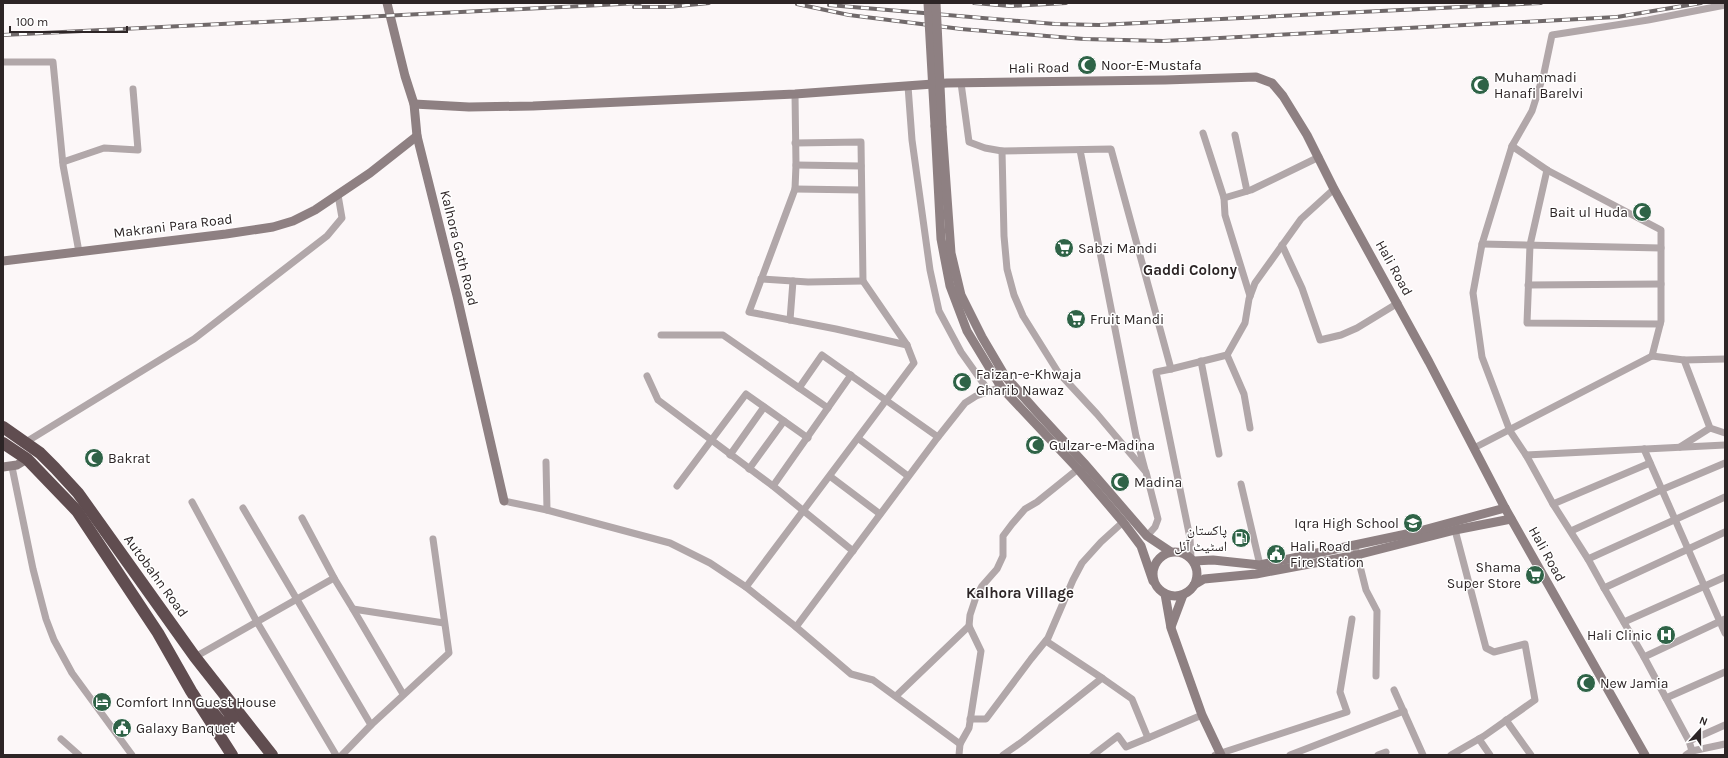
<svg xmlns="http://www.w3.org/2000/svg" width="1728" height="758" viewBox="0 0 1728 758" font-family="Karla,'Noto Naskh Arabic',sans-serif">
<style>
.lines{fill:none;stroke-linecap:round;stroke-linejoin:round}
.street{stroke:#b1a7a9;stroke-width:7}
.secondary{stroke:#8e8082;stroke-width:9}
.highway{stroke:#604d50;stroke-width:12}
.rail-casing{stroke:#70696a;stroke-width:4}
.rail{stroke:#fff;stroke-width:2.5;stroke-dasharray:8;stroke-linecap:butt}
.secondary-bridge{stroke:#8e8082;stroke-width:9}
.labels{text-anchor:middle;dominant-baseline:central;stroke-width:3;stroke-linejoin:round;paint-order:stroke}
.poi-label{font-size:14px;fill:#2d2526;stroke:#fff;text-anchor:start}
.street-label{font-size:14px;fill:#2d2526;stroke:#fff}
.neighbourhood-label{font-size:15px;font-weight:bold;fill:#2d2526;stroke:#fff}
</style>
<rect width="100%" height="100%" fill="#fcf7f8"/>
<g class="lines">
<g class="street">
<path d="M 3,62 L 53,62 L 63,165 L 79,252"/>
<path d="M 961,83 L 969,142 L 985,148 L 1002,151 L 1111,149 L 1171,369 L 1227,355 L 1245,323 L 1249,299 L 1255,283 L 1301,219 L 1334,189"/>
<path d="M 908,86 L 912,140 L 930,270 L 939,311 L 961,352 L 988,390"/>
<path d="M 795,94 L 796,165 L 795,189 L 749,312 L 836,329 L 907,345"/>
<path d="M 1203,133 L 1224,198"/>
<path d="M 1235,135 L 1247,191"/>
<path d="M 1512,146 L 1547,170 L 1661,230 L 1661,321 L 1652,356"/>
<path d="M 1080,150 L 1136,436 L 1145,470"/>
<path d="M 1002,151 L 1004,236 L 1007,269 L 1014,295 L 1023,316 L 1058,372 L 1097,414 L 1146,472 L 1158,519 L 1155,527 L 1147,536"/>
<path d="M 63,162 L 104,148 L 138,150 L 133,89"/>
<path d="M 796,165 L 861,166"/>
<path d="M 1547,170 L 1530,245 L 1527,323 L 1660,324"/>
<path d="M 795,189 L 861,190"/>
<path d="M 1482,244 L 1661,248"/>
<path d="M 1282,245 L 1302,288 L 1320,340 L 1341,335 L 1357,328 L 1398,303"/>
<path d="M 761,279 L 808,282 L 863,281"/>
<path d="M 1528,285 L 1661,284"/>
<path d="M 1250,296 L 1225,215 L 1224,198 L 1251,190 L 1319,157"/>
<path d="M 790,320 L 793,281"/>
<path d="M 661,335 L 723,335 L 828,408"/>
<path d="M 1227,355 L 1244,394 L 1250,428"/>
<path d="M 1684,360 L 1710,428 L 1725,433"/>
<path d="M 1201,361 L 1219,454"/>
<path d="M 1171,369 L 1156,372 L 1190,538 L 1191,558"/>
<path d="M 647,376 L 658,400 L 773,486 L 853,551"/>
<path d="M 799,388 L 822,355 L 938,437"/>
<path d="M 859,439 L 908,476"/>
<path d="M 26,442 L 194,339 L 327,236 L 342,218 L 338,195"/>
<path d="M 1680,447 L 1710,428"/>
<path d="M 1474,448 L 1652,356 L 1684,360 L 1725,359"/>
<path d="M 1644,449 L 1725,633"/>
<path d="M 730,455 L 764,407"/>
<path d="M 1526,455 L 1510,431 L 1482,357 L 1473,293 L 1482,244 L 1512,146 L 1532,111 L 1544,73 L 1552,35 L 1648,20 L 1725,5"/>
<path d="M 546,462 L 547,510"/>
<path d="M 12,467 L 33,569 L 46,619 L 54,640 L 72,673 L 132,755"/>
<path d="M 749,469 L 784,421"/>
<path d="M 831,477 L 880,514"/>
<path d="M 1241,484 L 1260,565"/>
<path d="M 677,486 L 746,394 L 808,438"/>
<path d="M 773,486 L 851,375"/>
<path d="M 504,501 L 547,510 L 670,543 L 710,563 L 746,587 L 796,627 L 851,674 L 873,680 L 960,744 L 969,728 L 981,651 L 969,626 L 970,615 L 976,597 L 982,586 L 997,569 L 1003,556 L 1003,536 L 1012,524 L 1025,509 L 1037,502 L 1078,469"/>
<path d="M 192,502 L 257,622 L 336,755"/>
<path d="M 1553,504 L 1650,463"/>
<path d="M 243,508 L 371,725"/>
<path d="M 302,518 L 334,578"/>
<path d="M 1571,531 L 1661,490 L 1725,463"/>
<path d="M 1355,546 L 1366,590 L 1377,611 L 1376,676"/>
<path d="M 1588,559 L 1725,497"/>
<path d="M 746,587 L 914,363 L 907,345 L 863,281 L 861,142 L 795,143"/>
<path d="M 1604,588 L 1725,532"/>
<path d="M 353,609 L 403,694"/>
<path d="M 1624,622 L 1725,577"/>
<path d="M 796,627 L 938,437 L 965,403 L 976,396 L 1001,387"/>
<path d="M 1046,641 L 1102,678"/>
<path d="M 195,657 L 334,578 L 353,609 L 444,623"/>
<path d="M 1644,657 L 1725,619"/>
<path d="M 1394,690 L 1423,755"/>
<path d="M 896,696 L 969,626"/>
<path d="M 1666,698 L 1725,672"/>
<path d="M 970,719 L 986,719 L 1031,659 L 1048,638 L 1073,580 L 1082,563 L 1101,542 L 1123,522"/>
<path d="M 1506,720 L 1531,755"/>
<path d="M 61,739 L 79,755"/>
<path d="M 1479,739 L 1490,755"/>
<path d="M 1689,741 L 1725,725"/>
<path d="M 1692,751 L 1689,741 L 1644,657 L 1604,588 L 1588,559 L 1553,504 L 1526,455 L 1725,445"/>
<path d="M 342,755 L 371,725 L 449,653 L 433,539"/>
<path d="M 959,755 L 960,744"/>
<path d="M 1003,755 L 1023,741 L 1102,678 L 1132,699 L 1148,738 L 1202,715"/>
<path d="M 1093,755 L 1118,736 L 1126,747 L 1148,738"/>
<path d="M 1215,755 L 1347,712 L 1340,692 L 1352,619"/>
<path d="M 1290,755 L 1404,711"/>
<path d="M 1378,755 L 1386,752"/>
<path d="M 1451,755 L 1484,736 L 1535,700 L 1525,644 L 1494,652 L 1486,648 L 1455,530"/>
<path d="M 1686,755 L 1692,751 L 1725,744"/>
</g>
<g class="secondary">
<path d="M 387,3 L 405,76 L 414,104 L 417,136 L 457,296 L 504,501"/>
<path d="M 414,104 L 469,107 L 533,106 L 795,94 L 947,83 L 1165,80 L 1256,77 L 1272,83 L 1283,96 L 1307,135 L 1334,189 L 1429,362 L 1505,508 L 1645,755"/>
<path d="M 935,126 L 941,239 L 950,286 L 967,331 L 1001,387 L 1078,469 L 1123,522 L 1141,546 L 1153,581"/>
<path d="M 942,127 L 951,253 L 961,295 L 982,337 L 1005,376 L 1037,412 L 1084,463 L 1147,536 L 1171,552"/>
<path d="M 3,261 L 226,234 L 273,227 L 293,221 L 315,210 L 370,173 L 417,136"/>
<path d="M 3,467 L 17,465 L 27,459"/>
<circle cx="1175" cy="574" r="22"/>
<path d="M 1194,561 L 1213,560 L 1260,565 L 1416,532 L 1505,508"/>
<path d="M 1194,585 L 1204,579 L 1256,574 L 1357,555 L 1455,530 L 1511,519"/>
<path d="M 1165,594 L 1171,628 L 1202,715 L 1221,755"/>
<path d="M 1171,627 L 1183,595"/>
</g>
<g class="highway">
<path d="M 3,427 L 40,453 L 55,468 L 78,493 L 195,657 L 272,755"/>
<path d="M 3,443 L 27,459 L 77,511 L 158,633 L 191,691 L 232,755"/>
<path d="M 211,710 L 220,721 L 226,725 L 233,718 L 223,705"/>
</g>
<defs>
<g id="rail">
<path d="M 974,3 L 1011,6 L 1066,3"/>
<path d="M 797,4 L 849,15 L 961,29 L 1084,39 L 1163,41 L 1617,17 L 1701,3"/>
<path d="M 829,5 L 1055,24 L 1099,25 L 1541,3"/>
<path d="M 634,7 L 668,7 L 709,3"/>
<path d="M 3,35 L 640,3"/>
</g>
</defs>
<use href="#rail" class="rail-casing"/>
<use href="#rail" class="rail"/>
<g class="secondary-bridge">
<path d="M 928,3 L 935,126"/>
<path d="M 936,3 L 942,127"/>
</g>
</g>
<defs>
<symbol id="mosque-disc" viewBox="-11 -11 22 22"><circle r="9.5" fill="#2f6347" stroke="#fff"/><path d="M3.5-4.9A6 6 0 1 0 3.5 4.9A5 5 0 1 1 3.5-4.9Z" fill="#fff"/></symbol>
<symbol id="supermarket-disc" viewBox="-11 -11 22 22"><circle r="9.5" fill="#2f6347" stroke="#fff"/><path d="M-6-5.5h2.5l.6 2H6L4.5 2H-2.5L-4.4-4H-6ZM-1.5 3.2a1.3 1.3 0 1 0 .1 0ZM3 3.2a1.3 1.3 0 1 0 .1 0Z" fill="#fff"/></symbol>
<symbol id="school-disc" viewBox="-11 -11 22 22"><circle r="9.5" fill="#2f6347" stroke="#fff"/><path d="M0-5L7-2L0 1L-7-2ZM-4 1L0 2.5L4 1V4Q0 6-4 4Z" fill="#fff"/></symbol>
<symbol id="fuel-disc" viewBox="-11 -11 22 22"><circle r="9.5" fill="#2f6347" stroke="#fff"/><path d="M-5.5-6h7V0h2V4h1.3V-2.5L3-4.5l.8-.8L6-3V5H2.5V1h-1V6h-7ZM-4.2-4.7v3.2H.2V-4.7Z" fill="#fff"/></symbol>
<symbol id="civic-disc" viewBox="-11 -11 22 22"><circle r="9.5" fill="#2f6347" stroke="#fff"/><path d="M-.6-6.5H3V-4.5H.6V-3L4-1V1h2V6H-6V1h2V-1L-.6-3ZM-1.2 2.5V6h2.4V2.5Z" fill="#fff"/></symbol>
<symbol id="hospital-disc" viewBox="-11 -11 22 22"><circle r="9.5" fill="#2f6347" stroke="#fff"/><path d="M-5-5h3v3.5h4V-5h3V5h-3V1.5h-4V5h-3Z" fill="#fff"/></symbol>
<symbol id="hotel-disc" viewBox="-11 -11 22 22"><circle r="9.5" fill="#2f6347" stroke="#fff"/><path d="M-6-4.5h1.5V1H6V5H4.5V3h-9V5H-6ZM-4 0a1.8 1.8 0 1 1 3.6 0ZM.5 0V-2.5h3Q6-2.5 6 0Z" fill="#fff"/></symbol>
</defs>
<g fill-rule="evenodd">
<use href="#mosque-disc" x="1076" y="54" width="22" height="22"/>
<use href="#mosque-disc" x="1469" y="74" width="22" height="22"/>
<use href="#mosque-disc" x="1631" y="201" width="22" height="22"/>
<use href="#supermarket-disc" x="1053" y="237" width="22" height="22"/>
<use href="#supermarket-disc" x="1065" y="308" width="22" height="22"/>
<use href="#mosque-disc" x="951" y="371" width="22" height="22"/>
<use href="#mosque-disc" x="1024" y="434" width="22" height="22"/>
<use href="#mosque-disc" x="83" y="447" width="22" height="22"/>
<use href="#mosque-disc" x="1109" y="471" width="22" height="22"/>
<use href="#school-disc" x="1402" y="512" width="22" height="22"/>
<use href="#fuel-disc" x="1230" y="527" width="22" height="22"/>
<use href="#civic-disc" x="1265" y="543" width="22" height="22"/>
<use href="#supermarket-disc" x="1524" y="564" width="22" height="22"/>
<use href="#hospital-disc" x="1655" y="624" width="22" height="22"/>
<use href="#mosque-disc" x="1575" y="672" width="22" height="22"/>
<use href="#hotel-disc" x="91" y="691" width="22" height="22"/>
<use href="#civic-disc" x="111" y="717" width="22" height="22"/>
</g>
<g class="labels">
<g class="poi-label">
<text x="1101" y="65">Noor-E-Mustafa</text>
<text x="1494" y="77">Muhammadi<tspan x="1494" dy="16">Hanafi Barelvi</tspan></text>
<text x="1628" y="212" text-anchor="end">Bait ul Huda</text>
<text x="1078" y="248">Sabzi Mandi</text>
<text x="1090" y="319">Fruit Mandi</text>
<text x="976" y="374">Faizan-e-Khwaja<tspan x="976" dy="16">Gharib Nawaz</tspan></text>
<text x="1049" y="445">Gulzar-e-Madina</text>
<text x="108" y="458">Bakrat</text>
<text x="1134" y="482">Madina</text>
<text x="1399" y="523" text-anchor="end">Iqra High School</text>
<text x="1227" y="530" text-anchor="end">پاکستان<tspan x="1227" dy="16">اسٹیٹ آئل</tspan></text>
<text x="1290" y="546">Hali Road<tspan x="1290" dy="16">Fire Station</tspan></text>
<text x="1521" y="567" text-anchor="end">Shama<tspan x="1521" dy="16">Super Store</tspan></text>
<text x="1652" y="635" text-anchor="end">Hali Clinic</text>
<text x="1600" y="683">New Jamia</text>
<text x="116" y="702">Comfort Inn Guest House</text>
<text x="136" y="728">Galaxy Banquet</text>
</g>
<g class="street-label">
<text transform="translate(1039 68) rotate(-1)">Hali Road</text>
<text transform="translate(173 226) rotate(-7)">Makrani Para Road</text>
<text transform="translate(459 248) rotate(76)">Kalhora Goth Road</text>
<text transform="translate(1394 268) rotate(61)">Hali Road</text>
<text transform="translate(1547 554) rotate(61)">Hali Road</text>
<text transform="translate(156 576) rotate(54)">Autobahn Road</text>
</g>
<g class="neighbourhood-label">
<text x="1190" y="270">Gaddi Colony</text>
<text x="1020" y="593">Kalhora Village</text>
</g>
</g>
<rect width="1728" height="758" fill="none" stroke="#2d2526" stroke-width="8"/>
<g transform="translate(1700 730) rotate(21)" stroke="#ffffff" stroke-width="3" paint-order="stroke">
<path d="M0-3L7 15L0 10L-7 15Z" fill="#2d2526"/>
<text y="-6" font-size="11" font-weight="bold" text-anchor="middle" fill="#2d2526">N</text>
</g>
<path d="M10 26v6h117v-6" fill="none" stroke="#2d2526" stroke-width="2"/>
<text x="16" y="26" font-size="12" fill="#2d2526" stroke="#ffffff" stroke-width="3" paint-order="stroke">100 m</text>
</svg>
